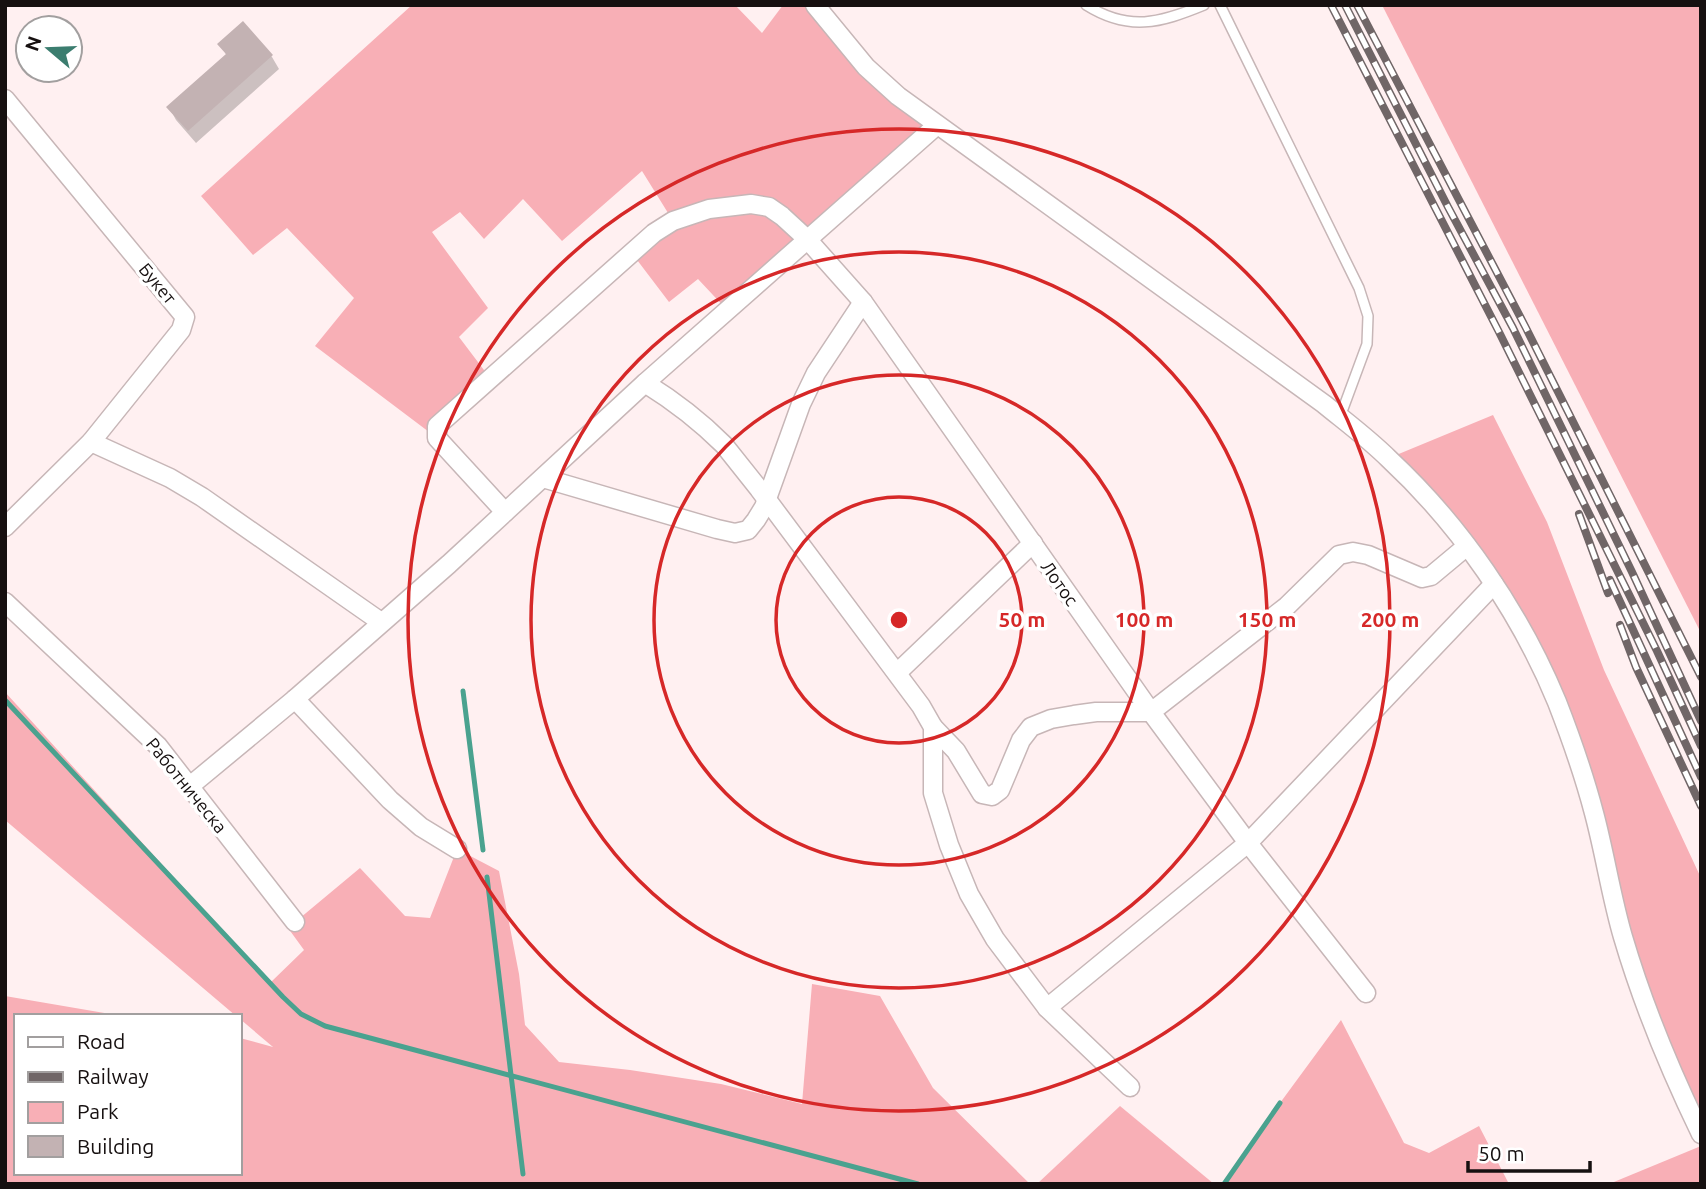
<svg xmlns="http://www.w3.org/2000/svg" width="1706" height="1189" viewBox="0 0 1706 1189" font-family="Ubuntu,sans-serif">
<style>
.green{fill:#f8afb6}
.shadow{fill:#0003}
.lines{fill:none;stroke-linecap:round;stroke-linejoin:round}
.stream{stroke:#4aa28f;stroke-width:5}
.building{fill:#c3b2b3}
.service-casing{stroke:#c7b6b7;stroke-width:12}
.minor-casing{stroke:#c7b6b7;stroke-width:21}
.service{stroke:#fff;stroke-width:9}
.minor{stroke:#fff;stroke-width:18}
.rail-casing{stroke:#706667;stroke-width:8}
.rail{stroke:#fff;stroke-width:5;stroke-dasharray:16;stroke-linecap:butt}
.ring{fill:none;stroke:#d62828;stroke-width:3.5}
.labels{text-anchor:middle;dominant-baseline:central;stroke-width:7;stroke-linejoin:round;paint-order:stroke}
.street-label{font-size:18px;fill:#161010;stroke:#fff}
.centre{fill:#d62828;stroke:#fff;stroke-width:3.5}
.ring-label{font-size:21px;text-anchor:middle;font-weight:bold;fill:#d62828;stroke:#fff;stroke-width:7;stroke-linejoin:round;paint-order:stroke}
</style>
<rect width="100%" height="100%" fill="#fff0f1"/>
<g class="green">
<path d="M 412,5 L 735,5 L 762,33 L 783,5 L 815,5 L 936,126 L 727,310 L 698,279 L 669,302 L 631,252 L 673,221 L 642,171 L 562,241 L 523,199 L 484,239 L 460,212 L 432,232 L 488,308 L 459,337 L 490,378 L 437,438 L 315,346 L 354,298 L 287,228 L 253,255 L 201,196 Z"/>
<path d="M 1382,5 L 1701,5 L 1701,633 Z"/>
<path d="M 1493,415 L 1547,522 L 1604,670 L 1701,878 L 1701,1134 L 1664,1054 L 1580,768 L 1494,584 L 1389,458 Z"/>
<path d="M 5,692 L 270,983 L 304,950 L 288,928 L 360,868 L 405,916 L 430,918 L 457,849 L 499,871 L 519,974 L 525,1025 L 559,1062 L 630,1070 L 721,1084 L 802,1104 L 812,984 L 880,996 L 933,1088 L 1030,1184 L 5,1184 L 5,996 L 122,1016 L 16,1016 L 16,1173 L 240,1173 L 240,1038 L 273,1047 L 240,1019 L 240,1016 L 236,1016 L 5,820 Z"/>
<path d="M 1341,1020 L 1404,1143 L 1429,1153 L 1479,1126 L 1509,1184 L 1224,1184 L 1280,1103 Z"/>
<path d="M 1120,1106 L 1214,1184 L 1037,1184 Z"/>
<path d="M 1701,1146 L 1701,1184 L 1609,1184 Z"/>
</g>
<path class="shadow" d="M 243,24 L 272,57 L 279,69 L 196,143 L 176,120 L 169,107 L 227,56 L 220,44 Z"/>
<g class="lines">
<g class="stream">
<path d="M 463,691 L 483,850"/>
<path d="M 5,700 L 283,997 L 301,1014 L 325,1026 L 918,1184"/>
<path d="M 487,877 L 523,1174"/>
<path d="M 1224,1184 L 1280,1103"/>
</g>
</g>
<path class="building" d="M 243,21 L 273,55 L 188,131 L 166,107 L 226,54 L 217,44 Z"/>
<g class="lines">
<defs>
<g id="service">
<path d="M 1086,5 C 1129,32 1160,23 1204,5"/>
<path d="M 1220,5 L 1359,288 L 1368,316 L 1367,344 L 1340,417"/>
</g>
<g id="minor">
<path d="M 815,5 L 866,67 L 898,96 L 1324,404 C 1346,422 1369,439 1389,459 C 1460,525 1520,612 1557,702 C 1571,738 1584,775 1594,813 C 1605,854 1611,896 1623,937 C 1643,1005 1670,1070 1701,1134"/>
<path d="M 5,99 L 185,317 L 181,330 L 91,442 L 5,527"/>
<path d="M 645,383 C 674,401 700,421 724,445 L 759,489 L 921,706 L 933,727 L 933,793 L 949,845 L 969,894 L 995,939 L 1047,1008 L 1130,1087"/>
<path d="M 91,442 L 170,478 L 202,497 L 381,622"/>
<path d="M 543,478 L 717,529 L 735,533 L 748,530 L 756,520 L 764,507 L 801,404 L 816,373 L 863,302"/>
<path d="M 505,512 L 437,438 L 437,426 L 654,233 L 673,221 L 709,209 L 751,204 L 769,207 L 782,216 L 807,239 L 863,302 L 1151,712 L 1248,843 L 1366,993"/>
<path d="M 5,602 L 158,746 L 295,922"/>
<path d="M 898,672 L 1033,543"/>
<path d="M 295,699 L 390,800 L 421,827 L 457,849"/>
<path d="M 933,727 L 956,751 L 982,794 L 992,796 L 1000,790 L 1021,740 L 1031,727 L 1051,719 L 1074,715 L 1096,712 L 1151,712 L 1287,606 L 1339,555 L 1353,552 L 1368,555 L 1422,578 L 1431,576 L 1467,546"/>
<path d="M 190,786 L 295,699 L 449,564 L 645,383 L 936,126"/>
<path d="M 1047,1008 L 1248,843 L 1494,584"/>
</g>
</defs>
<use href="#service" class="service-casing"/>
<use href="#minor" class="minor-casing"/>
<use href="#service" class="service"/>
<use href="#minor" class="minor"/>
<defs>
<g id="rail">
<path d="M 1331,5 L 1499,332 L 1657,651 L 1701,746"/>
<path d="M 1345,5 L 1448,207 L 1513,328 L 1632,572 L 1701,721"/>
<path d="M 1357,5 L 1526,328 L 1701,677"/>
<path d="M 1579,514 L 1608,593"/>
<path d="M 1610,580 L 1701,777"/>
<path d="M 1620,625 L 1636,667 L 1701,806"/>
</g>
</defs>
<use href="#rail" class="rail-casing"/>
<use href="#rail" class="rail"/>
</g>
<g class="ring">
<circle cx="899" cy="620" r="123"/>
<circle cx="899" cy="620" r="245"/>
<circle cx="899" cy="620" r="368"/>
<circle cx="899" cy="620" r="491"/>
</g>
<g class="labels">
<g class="street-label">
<text transform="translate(158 283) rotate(50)">Букет</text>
<text transform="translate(1060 583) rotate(55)">Лотос</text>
<text transform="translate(187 785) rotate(51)">Работническа</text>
</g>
</g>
<circle cx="899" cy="620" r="10" class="centre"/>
<g class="ring-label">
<text x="1022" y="627">50 m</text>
<text x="1144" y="627">100 m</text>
<text x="1267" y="627">150 m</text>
<text x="1390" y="627">200 m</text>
</g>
<rect width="1706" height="1189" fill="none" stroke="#161010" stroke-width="14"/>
<rect x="14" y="1014" width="228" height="161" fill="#ffffff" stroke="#a29f9f" stroke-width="2"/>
<rect x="28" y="1037" width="35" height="10" fill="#ffffff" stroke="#a29f9f" stroke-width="2"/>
<text x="77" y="1049" font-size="21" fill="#161010">Road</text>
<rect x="28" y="1072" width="35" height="10" fill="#706667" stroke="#a29f9f" stroke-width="2"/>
<text x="77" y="1084" font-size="21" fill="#161010">Railway</text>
<rect x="28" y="1102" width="35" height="21" fill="#f8afb6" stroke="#a29f9f" stroke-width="2"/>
<text x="77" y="1119" font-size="21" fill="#161010">Park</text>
<rect x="28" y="1136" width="35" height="21" fill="#c3b2b3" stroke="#a29f9f" stroke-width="2"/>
<text x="77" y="1154" font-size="21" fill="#161010">Building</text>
<g transform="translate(49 49) rotate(289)"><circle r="33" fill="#ffffff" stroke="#a29f9f" stroke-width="2"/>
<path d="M0-5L12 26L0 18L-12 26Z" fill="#3b7d6f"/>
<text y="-10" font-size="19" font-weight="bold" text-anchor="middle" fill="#161010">N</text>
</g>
<path d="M1468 1161v10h122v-10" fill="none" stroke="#161010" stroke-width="3.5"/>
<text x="1478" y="1161" font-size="21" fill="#161010" stroke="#ffffff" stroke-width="5" paint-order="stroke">50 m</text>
</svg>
